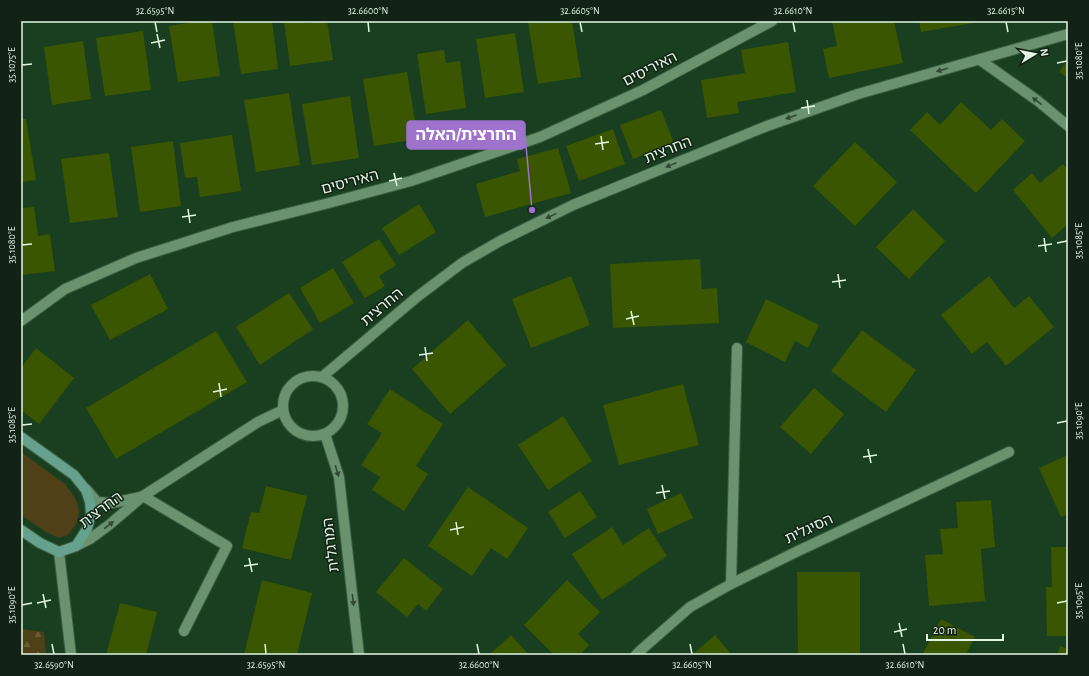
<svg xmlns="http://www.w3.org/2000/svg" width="1089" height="676" viewBox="0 0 1089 676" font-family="'Alegreya Sans','Noto Sans Hebrew',sans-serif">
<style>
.forest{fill:url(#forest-firs)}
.green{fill:#4f4017}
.building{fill:#3a5600}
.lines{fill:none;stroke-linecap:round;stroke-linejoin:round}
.lane-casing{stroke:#3a5c41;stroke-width:12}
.street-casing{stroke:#3a5c41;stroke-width:12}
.secondary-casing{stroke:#3a5c41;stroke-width:12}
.lane{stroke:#6a926f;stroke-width:10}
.street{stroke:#6a926f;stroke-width:10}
.secondary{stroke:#66a18d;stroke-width:10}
.oneway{fill:#314934}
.ticks{fill:none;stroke:#e1f7e3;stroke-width:1.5}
.labels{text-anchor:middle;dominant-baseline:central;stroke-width:3;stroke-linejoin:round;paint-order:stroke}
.street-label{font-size:15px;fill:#e1f7e3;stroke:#122214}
.leader{fill:none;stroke:#9f73cc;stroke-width:1.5}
.callout-dot{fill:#9f73cc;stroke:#122214;stroke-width:1.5}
.callout{fill:#9f73cc;stroke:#9f73cc;stroke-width:1.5}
.callout-label{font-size:16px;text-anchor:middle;font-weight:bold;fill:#fff}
.neatline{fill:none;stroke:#e1f7e3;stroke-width:1.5}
.ticks-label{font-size:10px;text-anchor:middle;fill:#e1f7e3}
</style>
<defs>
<pattern id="forest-firs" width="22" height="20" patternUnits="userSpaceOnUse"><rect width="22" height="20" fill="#4f4017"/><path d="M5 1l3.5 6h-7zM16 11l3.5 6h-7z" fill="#685c39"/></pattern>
</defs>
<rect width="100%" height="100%" fill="#193f20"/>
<path class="forest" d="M 21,629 L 44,632 L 46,655 L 21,655 Z"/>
<path class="green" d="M 21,452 L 65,484 L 74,496 L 78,505 L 79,513 L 76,524 L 68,535 L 59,538 L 46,532 L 21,515 Z"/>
<g class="building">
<path d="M 199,21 L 212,21 L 220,76 L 178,82 L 169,26 Z"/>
<path d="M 233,21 L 272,21 L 278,69 L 241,74 Z"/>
<path d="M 284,21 L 308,21 L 308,23 L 327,21 L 333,60 L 290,66 Z"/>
<path d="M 535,21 L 572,21 L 581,77 L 538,84 L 528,22 Z"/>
<path d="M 832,21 L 894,21 L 903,63 L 829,78 L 823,49 L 837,46 Z"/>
<path d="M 919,21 L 979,21 L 979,22 L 921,32 Z"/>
<path d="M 143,31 L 151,90 L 105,96 L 96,38 Z"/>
<path d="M 515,33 L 524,92 L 485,98 L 476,39 Z"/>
<path d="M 83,41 L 91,99 L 52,105 L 44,47 Z"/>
<path d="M 788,42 L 796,92 L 737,102 L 739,113 L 707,118 L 701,80 L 745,73 L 741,50 Z"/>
<path d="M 444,50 L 446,63 L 460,61 L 466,108 L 426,114 L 417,54 Z"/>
<path d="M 1068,60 L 1068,78 L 1059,72 Z"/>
<path d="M 407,72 L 418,139 L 374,146 L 363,79 Z"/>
<path d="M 289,93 L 300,165 L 256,172 L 244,100 Z"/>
<path d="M 350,96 L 359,158 L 312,165 L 302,104 Z"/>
<path d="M 961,102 L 991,130 L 1002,119 L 1025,141 L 976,193 L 910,130 L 927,112 L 940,125 Z"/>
<path d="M 661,110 L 674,143 L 633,159 L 620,125 Z"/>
<path d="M 21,119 L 26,119 L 36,180 L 21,182 Z"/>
<path d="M 613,129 L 625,164 L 579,181 L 566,146 Z"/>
<path d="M 232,135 L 241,191 L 200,197 L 197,177 L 185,178 L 180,143 Z"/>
<path d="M 173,141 L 181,206 L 140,212 L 131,147 Z"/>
<path d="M 855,142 L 897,182 L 855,226 L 813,186 Z"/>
<path d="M 558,148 L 571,193 L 485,217 L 476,184 L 520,171 L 517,159 Z"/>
<path d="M 109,153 L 118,217 L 70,223 L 61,159 Z"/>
<path d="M 1063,164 L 1068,170 L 1068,224 L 1052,238 L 1013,190 L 1032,173 L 1040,183 Z"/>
<path d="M 419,204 L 436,232 L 399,255 L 382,228 Z"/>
<path d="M 34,207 L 38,236 L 50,234 L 55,271 L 21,275 L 21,208 Z"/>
<path d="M 913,209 L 945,241 L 909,279 L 876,247 Z"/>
<path d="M 379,239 L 396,265 L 379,276 L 385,286 L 365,298 L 342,262 Z"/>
<path d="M 700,259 L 702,289 L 717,288 L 719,323 L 613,328 L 610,264 Z"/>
<path d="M 333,268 L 354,303 L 320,323 L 300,288 Z"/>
<path d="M 150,274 L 168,309 L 110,340 L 91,305 Z"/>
<path d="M 571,276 L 590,325 L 531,348 L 512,299 Z"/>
<path d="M 989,276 L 1014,308 L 1029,296 L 1054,327 L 1006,366 L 987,342 L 972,354 L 941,315 Z"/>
<path d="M 289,293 L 313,329 L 260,365 L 236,327 Z"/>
<path d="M 766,299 L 819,325 L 808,348 L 795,341 L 785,362 L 746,342 Z"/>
<path d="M 468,320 L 506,365 L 450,414 L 412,369 Z"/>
<path d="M 862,330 L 916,370 L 886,412 L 831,371 Z"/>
<path d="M 216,331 L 247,382 L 116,459 L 86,408 Z"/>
<path d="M 36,348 L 74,378 L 39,424 L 21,410 L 21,368 Z"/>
<path d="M 683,384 L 699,445 L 619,465 L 603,405 Z"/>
<path d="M 814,388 L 844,414 L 811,454 L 780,427 Z"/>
<path d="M 390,389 L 443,424 L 416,466 L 428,474 L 404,511 L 372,490 L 380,477 L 361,465 L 382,433 L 367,424 Z"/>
<path d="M 563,416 L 592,461 L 548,490 L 518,445 Z"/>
<path d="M 1068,455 L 1068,514 L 1061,517 L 1039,468 Z"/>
<path d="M 266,486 L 307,496 L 291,560 L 242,548 L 251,512 L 259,513 Z"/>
<path d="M 468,487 L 528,528 L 507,559 L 491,548 L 472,576 L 428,546 Z"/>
<path d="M 580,491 L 597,517 L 565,538 L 548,512 Z"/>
<path d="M 681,493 L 693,518 L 658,534 L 647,509 Z"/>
<path d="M 991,500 L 995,547 L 981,549 L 985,601 L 929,606 L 925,555 L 943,554 L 940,529 L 958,528 L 956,502 Z"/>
<path d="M 612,527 L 623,545 L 649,528 L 667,556 L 602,600 L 572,554 Z"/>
<path d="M 1051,547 L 1068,547 L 1068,636 L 1047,636 L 1046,587 L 1052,587 Z"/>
<path d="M 404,558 L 443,589 L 426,611 L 418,604 L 407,617 L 376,592 Z"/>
<path d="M 797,572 L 860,572 L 860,655 L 798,655 Z"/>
<path d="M 262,580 L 312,593 L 297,655 L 244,655 Z"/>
<path d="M 567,580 L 600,612 L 578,634 L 589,645 L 580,655 L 554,655 L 524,625 Z"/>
<path d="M 120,603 L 157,612 L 146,655 L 106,655 Z"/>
<path d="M 941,619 L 975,637 L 967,652 L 973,655 L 922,655 Z"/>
<path d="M 511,635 L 529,655 L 489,655 Z"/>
<path d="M 715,635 L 732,655 L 692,655 Z"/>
<path d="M 1060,646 L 1068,649 L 1068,655 L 1057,655 Z"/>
</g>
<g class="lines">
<defs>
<path id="lane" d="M 143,496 L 227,546 L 184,631"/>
<g id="street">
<path d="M 980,60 L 1038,101 L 1068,126"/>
<path d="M 21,321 L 65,289 L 136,258 L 233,227 L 325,204 L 411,181 L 540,137 L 643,90 L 772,21"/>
<circle cx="313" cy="406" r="30"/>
<path d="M 322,377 L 417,297 L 462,263 L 500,241 L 573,205 L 767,126 L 858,94 L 1068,34"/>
<path d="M 325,434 L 339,477 L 359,655"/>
<path d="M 86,489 L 97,502 L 112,503 L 141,497"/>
<path d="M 76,546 L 90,539 L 109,525 L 143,496 L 258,422 L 283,410"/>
<path d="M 59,552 L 71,655"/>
<path d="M 731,584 L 737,348"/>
<path d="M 636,655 L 641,650 L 690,607 L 731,584 L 798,551 L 1009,452"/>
</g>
<path id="secondary" d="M 21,437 L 74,475 L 86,490 L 90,502 L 91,514 L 87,529 L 76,546 L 59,552 L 40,543 L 21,530"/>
</defs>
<use href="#lane" class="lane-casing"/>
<use href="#street" class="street-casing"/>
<use href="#secondary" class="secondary-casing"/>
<use href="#lane" class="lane"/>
<use href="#street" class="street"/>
<use href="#secondary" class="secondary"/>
</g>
<defs><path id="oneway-solid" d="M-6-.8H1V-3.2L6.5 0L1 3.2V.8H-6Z"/></defs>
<g class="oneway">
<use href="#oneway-solid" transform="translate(942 70) rotate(164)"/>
<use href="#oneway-solid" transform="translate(1037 101) rotate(-143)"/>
<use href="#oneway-solid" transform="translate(791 117) rotate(161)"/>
<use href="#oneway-solid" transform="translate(671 165) rotate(158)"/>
<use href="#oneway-solid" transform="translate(551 216) rotate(154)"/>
<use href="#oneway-solid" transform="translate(337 471) rotate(73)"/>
<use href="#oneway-solid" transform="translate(109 525) rotate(-38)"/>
<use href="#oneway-solid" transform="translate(353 600) rotate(83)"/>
</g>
<path class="ticks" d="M 155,22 L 157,32M 368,22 L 369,32M 580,22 L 582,32M 793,22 L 795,32M 1006,22 L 1008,32M 157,34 L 160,48M 151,43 L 165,40M 1057,63 L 1067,61M 22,65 L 32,64M 807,100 L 809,114M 801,108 L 815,106M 601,136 L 603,150M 595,144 L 609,142M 394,173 L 397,186M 389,181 L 402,178M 188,209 L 190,223M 182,217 L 196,215M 1044,238 L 1046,252M 1057,243 L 1067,241M 22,245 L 32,244M 1038,246 L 1052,244M 838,274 L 840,288M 832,282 L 846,280M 631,311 L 634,325M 626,319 L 639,316M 425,347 L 427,361M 419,355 L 433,353M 219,383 L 221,397M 213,392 L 227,389M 1057,423 L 1067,421M 22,425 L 32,424M 868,449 L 871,463M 863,457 L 877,455M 662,485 L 665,499M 656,493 L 670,491M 456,522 L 458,535M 450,530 L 464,527M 249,558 L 252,572M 244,566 L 258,564M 43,594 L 46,608M 37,603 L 51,600M 1057,603 L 1067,601M 22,605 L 32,603M 899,623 L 902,637M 894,632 L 907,629M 52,644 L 54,654M 265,644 L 266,654M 477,644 L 479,654M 690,644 L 692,654M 903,644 L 905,654"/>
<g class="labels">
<g class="street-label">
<text transform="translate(650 69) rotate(-27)">האיריסים</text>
<text transform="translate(668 150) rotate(-22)">החרצית</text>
<text transform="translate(350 182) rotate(-15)">האיריסים</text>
<text transform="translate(382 307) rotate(-40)">החרצית</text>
<text transform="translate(101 510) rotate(-37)">החרצית</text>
<text transform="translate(809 529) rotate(-25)">הסיגלית</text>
<text transform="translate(331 545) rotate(-97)">המרגלית</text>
</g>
</g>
<path class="leader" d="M532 210L525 135"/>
<circle class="callout-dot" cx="532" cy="210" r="4"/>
<rect class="callout" x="407" y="121" width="118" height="28" rx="4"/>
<g class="callout-label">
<text x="466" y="140">החרצית/האלה</text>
</g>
<rect width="1089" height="676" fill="none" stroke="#122214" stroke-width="44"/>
<g transform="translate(1035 54) rotate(80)" stroke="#122214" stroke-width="3" paint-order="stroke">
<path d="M0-3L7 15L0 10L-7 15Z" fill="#e1f7e3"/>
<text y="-6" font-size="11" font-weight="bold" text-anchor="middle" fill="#e1f7e3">N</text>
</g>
<path d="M927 634v6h76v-6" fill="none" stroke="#e1f7e3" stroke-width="2"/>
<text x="933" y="634" font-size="12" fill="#e1f7e3" stroke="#122214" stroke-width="3" paint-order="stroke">20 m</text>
<rect x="22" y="22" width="1045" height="632" class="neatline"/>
<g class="ticks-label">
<text x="155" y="14">32.6595°N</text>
<text x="368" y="14">32.6600°N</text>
<text x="580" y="14">32.6605°N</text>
<text x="793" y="14">32.6610°N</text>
<text x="1006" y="14">32.6615°N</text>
<text transform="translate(1078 61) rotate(-90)" y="4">35.1080°E</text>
<text transform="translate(11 65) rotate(-90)" y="4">35.1075°E</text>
<text transform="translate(1078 241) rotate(-90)" y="4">35.1085°E</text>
<text transform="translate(11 245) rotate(-90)" y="4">35.1080°E</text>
<text transform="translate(1078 421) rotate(-90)" y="4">35.1090°E</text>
<text transform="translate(11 425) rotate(-90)" y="4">35.1085°E</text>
<text transform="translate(1078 601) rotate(-90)" y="4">35.1095°E</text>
<text transform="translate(11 605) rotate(-90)" y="4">35.1090°E</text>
<text x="54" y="668">32.6590°N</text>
<text x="266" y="668">32.6595°N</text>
<text x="479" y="668">32.6600°N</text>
<text x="692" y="668">32.6605°N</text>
<text x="905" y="668">32.6610°N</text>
</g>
</svg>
